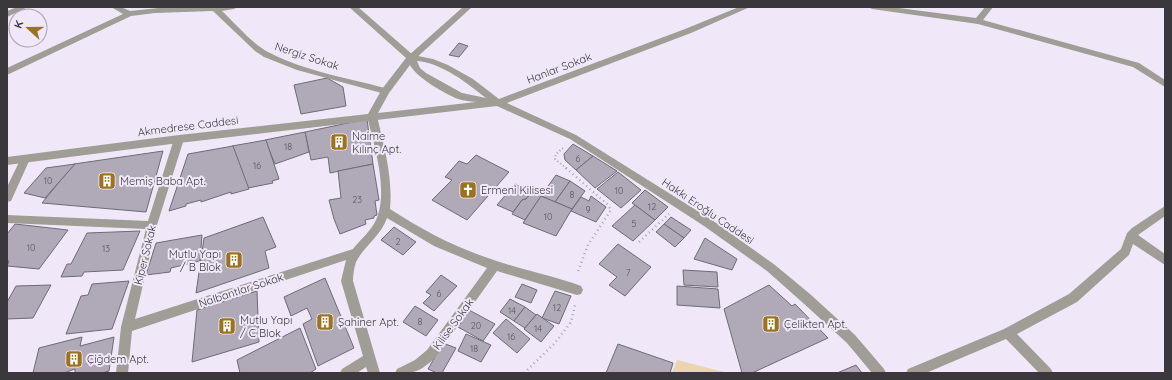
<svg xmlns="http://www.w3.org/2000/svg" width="1172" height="380" viewBox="0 0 1172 380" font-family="Quicksand,sans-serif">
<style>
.green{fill:#ecd5ac}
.building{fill:#b0a9b8;stroke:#706a77}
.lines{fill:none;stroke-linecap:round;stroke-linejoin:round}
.path-far1{stroke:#aaa4b0;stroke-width:2;stroke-dasharray:1 2.5;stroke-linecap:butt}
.path{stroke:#aaa4b0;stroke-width:2.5;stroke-dasharray:1 3.5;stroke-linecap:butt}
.minor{fill:#a09c96;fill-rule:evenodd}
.tertiary{fill:#a09c96;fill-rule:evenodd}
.labels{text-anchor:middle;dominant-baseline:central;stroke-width:4;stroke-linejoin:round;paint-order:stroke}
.number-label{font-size:9px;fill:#58545c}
.street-label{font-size:11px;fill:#3a373d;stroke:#f0e8f8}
.poi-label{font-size:11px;fill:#3a373d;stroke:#f0e8f8;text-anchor:start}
</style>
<rect width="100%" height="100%" fill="#f0e8f8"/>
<path class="green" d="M 677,360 L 728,373 L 672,373 Z"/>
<g class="building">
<path d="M 459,43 L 468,46 L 459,57 L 449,55 Z"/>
<path d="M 327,78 L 343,87 L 346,106 L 301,114 L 294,85 Z"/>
<path d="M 367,119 L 373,164 L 330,173 L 328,157 L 311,160 L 305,132 Z"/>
<path d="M 305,132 L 309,152 L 275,164 L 265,140 Z"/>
<path d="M 266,140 L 279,179 L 272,181 L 273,183 L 248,188 L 232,146 Z"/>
<path d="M 573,144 L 593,156 L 576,170 L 565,160 L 564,154 Z"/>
<path d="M 233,146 L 249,189 L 231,194 L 231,192 L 201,202 L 201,200 L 186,204 L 186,206 L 169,211 L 188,154 Z"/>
<path d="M 163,151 L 146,212 L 42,203 L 74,164 Z"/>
<path d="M 476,155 L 509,172 L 467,220 L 432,200 L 452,180 L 445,177 L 459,161 L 467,164 Z"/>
<path d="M 593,156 L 617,171 L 595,188 L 576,170 Z"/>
<path d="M 75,164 L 45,198 L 24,193 L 46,168 Z"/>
<path d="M 373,164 L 379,200 L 375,201 L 377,215 L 374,216 L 374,218 L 365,220 L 366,224 L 340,234 L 334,219 L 329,200 L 341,198 L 338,171 Z"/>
<path d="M 618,172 L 641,190 L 621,208 L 597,189 Z"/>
<path d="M 556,175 L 570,181 L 555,202 L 541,196 Z"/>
<path d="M 570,181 L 585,191 L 572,209 L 555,202 Z"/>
<path d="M 515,184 L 531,193 L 526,199 L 522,200 L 513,212 L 497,205 Z"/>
<path d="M 535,188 L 544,192 L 525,220 L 512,214 L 522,200 L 526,199 Z"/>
<path d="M 645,190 L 668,207 L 655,220 L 632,203 Z"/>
<path d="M 541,196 L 572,209 L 556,236 L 523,223 Z"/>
<path d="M 591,196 L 606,207 L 596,222 L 571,211 L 581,197 L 589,201 Z"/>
<path d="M 635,205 L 655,220 L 633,241 L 612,226 Z"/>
<path d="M 263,217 L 276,247 L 265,251 L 269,268 L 196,293 L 204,238 Z"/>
<path d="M 671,217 L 691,230 L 684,238 L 664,224 Z"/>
<path d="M 15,224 L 68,230 L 39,269 L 7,266 L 9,261 L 7,260 L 7,234 Z"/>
<path d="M 664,224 L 684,238 L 675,247 L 656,232 Z"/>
<path d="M 394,227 L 416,242 L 403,255 L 381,240 Z"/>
<path d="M 140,231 L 123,270 L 84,272 L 82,276 L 61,277 L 67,264 L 71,264 L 87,233 Z"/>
<path d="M 202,235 L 200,261 L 171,268 L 170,272 L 146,275 L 156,243 Z"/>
<path d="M 705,238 L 737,259 L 732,270 L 694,259 Z"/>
<path d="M 618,244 L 651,267 L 625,296 L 609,285 L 617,277 L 599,264 Z"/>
<path d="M 683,270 L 717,272 L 718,287 L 684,285 Z"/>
<path d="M 441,275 L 457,286 L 434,311 L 423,303 L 431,295 L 426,292 Z"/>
<path d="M 325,278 L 354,348 L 318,366 L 303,324 L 312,319 L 307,308 L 291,316 L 284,297 Z"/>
<path d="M 129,281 L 112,329 L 66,334 L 81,296 L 88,295 L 92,284 Z"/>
<path d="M 522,284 L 537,290 L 531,303 L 515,297 Z"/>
<path d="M 51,285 L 33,318 L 7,319 L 7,302 L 16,286 Z"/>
<path d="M 769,285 L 792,306 L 795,304 L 828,338 L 752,373 L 742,373 L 724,309 Z"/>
<path d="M 677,286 L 718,289 L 720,308 L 677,305 Z"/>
<path d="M 257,291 L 259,342 L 192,362 L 197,310 Z"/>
<path d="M 555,291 L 571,296 L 559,324 L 542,318 Z"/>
<path d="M 510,299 L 525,307 L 514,321 L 500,312 Z"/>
<path d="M 415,306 L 438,320 L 426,336 L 403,322 Z"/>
<path d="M 525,307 L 536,315 L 525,328 L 514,321 Z"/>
<path d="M 469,310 L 495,324 L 483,341 L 458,327 Z"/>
<path d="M 537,314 L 554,326 L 541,342 L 524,329 Z"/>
<path d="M 506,319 L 530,339 L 517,353 L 493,333 Z"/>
<path d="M 300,328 L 316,369 L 310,373 L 240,373 L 237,360 Z"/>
<path d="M 466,334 L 491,345 L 481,362 L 458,351 Z"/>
<path d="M 82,337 L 80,346 L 114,337 L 109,371 L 102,373 L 75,373 L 75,369 L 64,373 L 33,373 L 39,348 Z"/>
<path d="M 443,343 L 456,348 L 442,373 L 437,373 L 428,369 Z"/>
<path d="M 618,344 L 673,363 L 670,373 L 606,373 Z"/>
<path d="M 856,365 L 862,373 L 837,373 Z"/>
</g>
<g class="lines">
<path class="path-far1" d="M 563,148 L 556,154 L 555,159 L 567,169"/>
<g class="path">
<path d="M 566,168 L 608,205 L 611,210 L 588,245 L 577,274"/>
<path d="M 639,242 L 669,214"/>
<path d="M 524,373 L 555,343 L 571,322 L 575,305"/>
</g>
<g class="minor">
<path d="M 17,7 L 28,7 L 7,17 L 7,11 Z"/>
<path d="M 111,7 L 121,7 L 130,11 L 168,7 L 238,7 L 234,9 L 222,11 C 236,24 253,45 270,53 C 305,71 347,78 385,88 L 389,91 L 385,94 L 297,70 L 264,57 L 255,51 L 213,11 L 155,13 L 131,16 L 7,75 L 7,68 L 123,14 Z"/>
<path d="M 463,7 L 472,7 L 414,60 L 408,60 L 407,58 L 408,56 Z"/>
<path d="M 868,7 L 891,7 L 976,18 L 985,7 L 993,7 L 983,20 L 1139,63 L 1165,80 L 1165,87 L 1133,67 L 978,24 L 872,9 Z"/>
<path d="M 372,113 L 377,116 C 384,147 393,177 390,209 C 421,229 452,246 488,258 C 518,269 551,275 581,286 L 583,290 L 581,294 L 577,295 L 497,271 L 435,358 C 419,372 416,373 395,373 L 397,369 L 415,360 L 427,350 L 487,268 L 434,246 L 387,218 C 381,236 364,246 356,262 C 354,268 353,275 353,281 L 380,373 L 368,373 L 366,367 L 357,373 L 340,373 L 342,369 L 363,356 L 341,281 L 346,260 L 132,331 L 128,373 L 116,373 L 121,327 L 146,229 L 7,223 L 7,215 L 148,221 L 174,139 L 176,137 L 182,137 L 184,139 L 157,225 L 135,319 L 353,249 C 361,239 371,231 376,220 C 389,191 374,145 367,116 Z"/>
<path d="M 25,155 L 28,156 L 30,159 L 11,201 L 7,202 L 7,187 L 22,156 Z"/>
<path d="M 1165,206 L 1165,216 L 1138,235 L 1165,254 L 1165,265 L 1133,244 L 1129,255 L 1077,302 L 1017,334 L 1051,369 L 1053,373 L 1039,373 L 1006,339 L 926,373 L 906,373 L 908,369 L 1004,329 L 1069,294 L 1121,249 L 1127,233 L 1132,228 Z"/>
</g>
<path class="tertiary" d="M 349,7 L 358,7 L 413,55 L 433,59 L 448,65 L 473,79 L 499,99 L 685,29 L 739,7 L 750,7 L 691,33 L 507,103 L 576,135 L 712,220 L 775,265 L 810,294 L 855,335 L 884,369 L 886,373 L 872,373 L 847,343 L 802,302 L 767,271 L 704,226 L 570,139 L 497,106 L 179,143 L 7,165 L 7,157 L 179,135 L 368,114 L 382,89 L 406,58 ZM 417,61 C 442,63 467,83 486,98 L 462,93 L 426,73 L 420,68 ZM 410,65 C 416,77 445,94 458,99 C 464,101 470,101 476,102 L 378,113 L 389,93 Z"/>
</g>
<defs>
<symbol id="building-square" viewBox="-11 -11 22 22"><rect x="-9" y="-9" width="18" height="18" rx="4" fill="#9b731f" stroke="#f0e8f8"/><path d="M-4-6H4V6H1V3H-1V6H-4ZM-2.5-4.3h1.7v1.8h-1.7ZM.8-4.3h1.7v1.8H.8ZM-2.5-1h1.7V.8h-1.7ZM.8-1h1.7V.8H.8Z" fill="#fff"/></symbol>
<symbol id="church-square" viewBox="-11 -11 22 22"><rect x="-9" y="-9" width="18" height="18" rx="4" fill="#9b731f" stroke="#f0e8f8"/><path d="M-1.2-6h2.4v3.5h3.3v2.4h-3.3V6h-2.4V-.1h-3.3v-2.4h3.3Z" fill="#fff"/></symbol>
</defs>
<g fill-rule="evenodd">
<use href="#building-square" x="329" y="132" width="20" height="20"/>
<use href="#building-square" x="97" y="171" width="20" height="20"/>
<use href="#church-square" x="458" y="180" width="20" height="20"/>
<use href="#building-square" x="224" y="250" width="20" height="20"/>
<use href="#building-square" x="315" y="312" width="20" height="20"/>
<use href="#building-square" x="761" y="314" width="20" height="20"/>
<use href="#building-square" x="217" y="316" width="20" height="20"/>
<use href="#building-square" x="64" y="349" width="20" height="20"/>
</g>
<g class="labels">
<g class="number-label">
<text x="288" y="146">18</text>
<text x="578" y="158">6</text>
<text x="257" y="165">16</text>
<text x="48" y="180">10</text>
<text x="619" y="190">10</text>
<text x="572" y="194">8</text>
<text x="357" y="199">23</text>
<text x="652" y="206">12</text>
<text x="588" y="209">9</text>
<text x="548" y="216">10</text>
<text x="634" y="223">5</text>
<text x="398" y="241">2</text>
<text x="31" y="247">10</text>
<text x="106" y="248">13</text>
<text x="628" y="272">7</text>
<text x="439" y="293">6</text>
<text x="557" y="307">12</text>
<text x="512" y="310">14</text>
<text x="420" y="321">8</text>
<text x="476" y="325">20</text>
<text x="538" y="328">14</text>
<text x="511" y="336">16</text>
<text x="474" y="348">18</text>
</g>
<g class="street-label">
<text transform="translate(307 56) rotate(18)">Nergiz Sokak</text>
<text transform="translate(559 68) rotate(-21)">Hanlar Sokak</text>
<text transform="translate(188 126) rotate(-7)">Akmedrese Caddesi</text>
<text transform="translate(708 211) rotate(34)">Hakkı Eroğlu Caddesi</text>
<text transform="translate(145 255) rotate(-76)">Kiper Sokak</text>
<text transform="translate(241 290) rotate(-18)">Nalbantlar Sokak</text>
<text transform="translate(453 324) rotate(-54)">Kilise Sokak</text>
</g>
<g class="poi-label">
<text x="352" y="136">Naime<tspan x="352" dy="13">Kılınç Apt.</tspan></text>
<text x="120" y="181">Memiş Baba Apt.</text>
<text x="481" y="190">Ermeni Kilisesi</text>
<text x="221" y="254" text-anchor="end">Mutlu Yapı<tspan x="221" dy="13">/ B Blok</tspan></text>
<text x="240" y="320">Mutlu Yapı<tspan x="240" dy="13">/ C Blok</tspan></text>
<text x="338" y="322">Şahiner Apt.</text>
<text x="784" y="324">Çelikten Apt.</text>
<text x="87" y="359">Çiğdem Apt.</text>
</g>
</g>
<rect width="1172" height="380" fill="none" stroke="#3a373d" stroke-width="16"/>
<g transform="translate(28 28) rotate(291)"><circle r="19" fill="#f0e8f8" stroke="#a7a1ad"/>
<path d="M0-3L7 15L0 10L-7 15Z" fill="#9b731f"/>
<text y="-6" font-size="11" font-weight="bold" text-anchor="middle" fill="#3a373d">K</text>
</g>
</svg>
